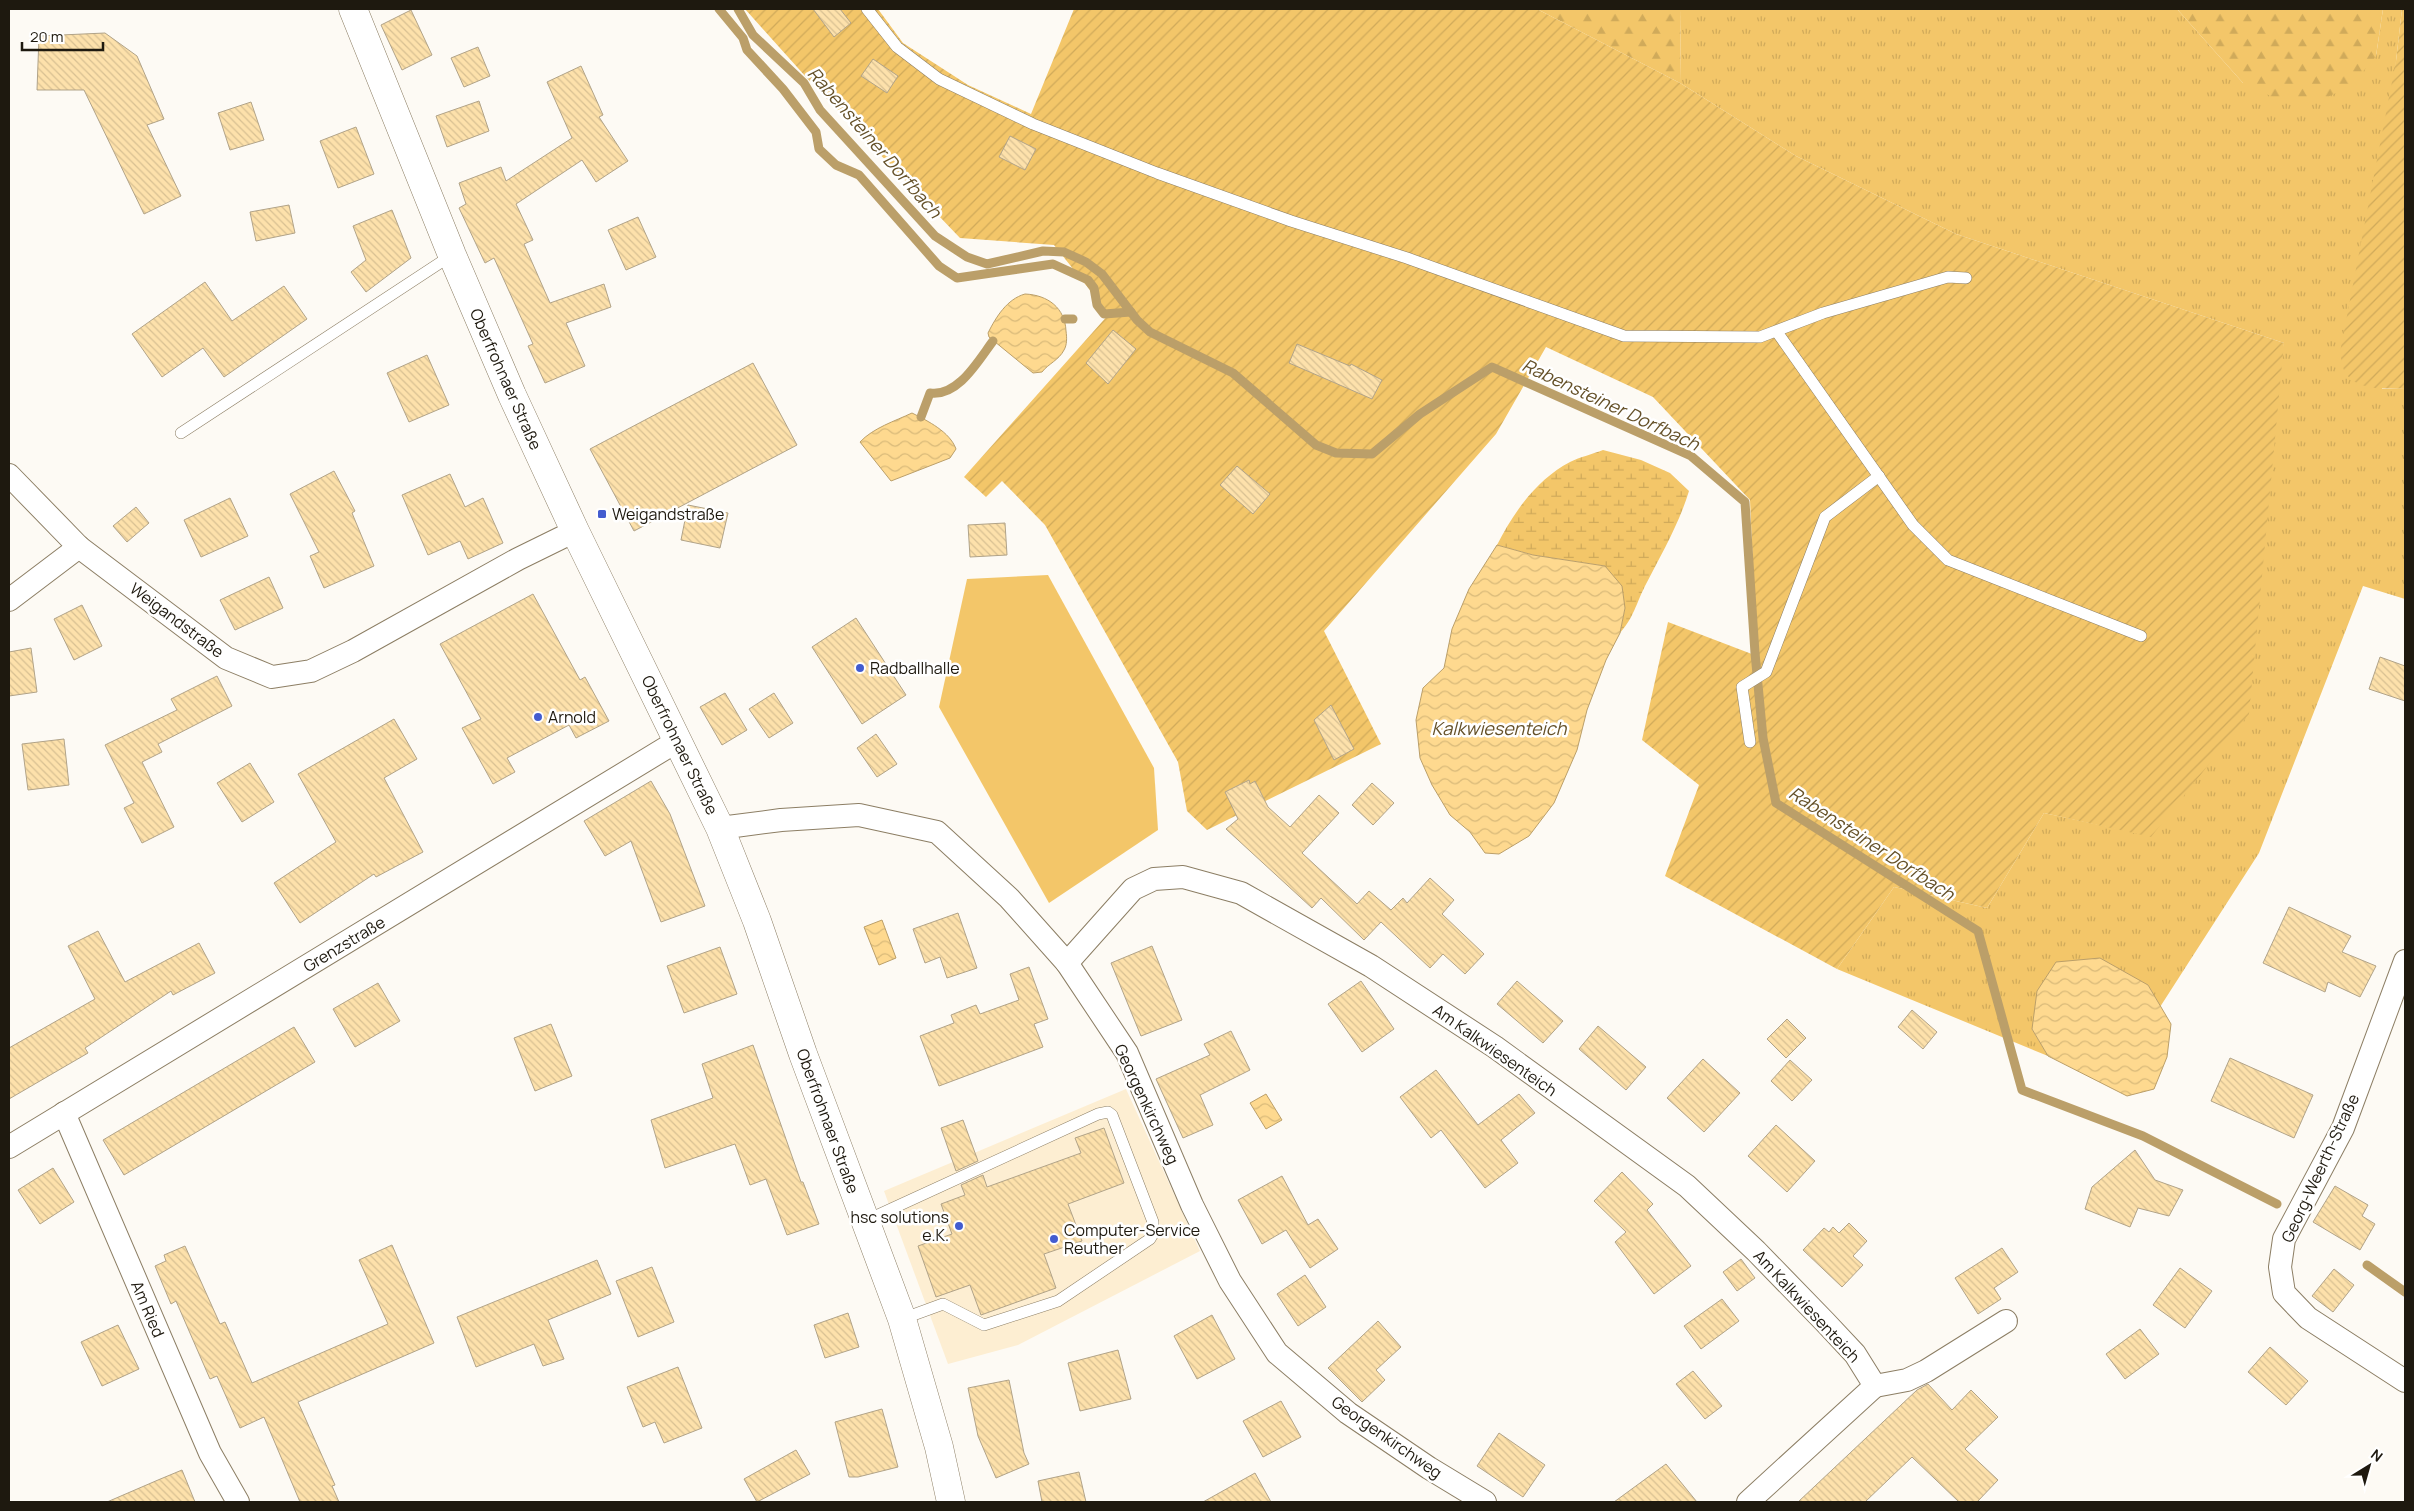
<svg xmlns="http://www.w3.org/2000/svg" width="2414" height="1511" viewBox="0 0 2414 1511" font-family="Manrope,sans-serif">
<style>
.built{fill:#fdeed2}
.grass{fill:url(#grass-tufts)}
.forest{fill:url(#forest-firs)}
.wetland{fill:url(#wetland-marsh)}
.park{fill:#f3c669}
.garden{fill:url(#garden-furrows)}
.water{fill:url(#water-waves);stroke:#bb9f69}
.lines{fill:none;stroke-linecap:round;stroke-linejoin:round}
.stream{stroke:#bb9f69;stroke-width:9}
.building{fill:url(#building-back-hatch);stroke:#b1a388}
.lane-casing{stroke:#8c7e64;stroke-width:12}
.street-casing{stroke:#8c7e64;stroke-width:24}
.secondary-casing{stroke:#8c7e64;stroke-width:29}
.lane{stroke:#fff;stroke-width:11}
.street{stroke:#fff;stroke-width:22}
.secondary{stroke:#fff;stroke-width:28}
.poi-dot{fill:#435ccf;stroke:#fff;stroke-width:2}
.labels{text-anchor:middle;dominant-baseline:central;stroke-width:5;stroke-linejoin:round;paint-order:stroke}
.street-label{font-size:16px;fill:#1e190f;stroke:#fff}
.poi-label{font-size:16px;fill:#1e190f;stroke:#fff;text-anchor:start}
.water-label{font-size:18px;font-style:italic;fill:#655129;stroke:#fff}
</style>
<defs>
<pattern id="grass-tufts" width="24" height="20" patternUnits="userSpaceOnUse" patternTransform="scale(1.25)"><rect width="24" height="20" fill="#f3c669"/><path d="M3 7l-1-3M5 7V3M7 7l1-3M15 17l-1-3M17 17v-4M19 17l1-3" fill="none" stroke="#d0aa5a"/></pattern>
<pattern id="forest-firs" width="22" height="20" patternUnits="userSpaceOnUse" patternTransform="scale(1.25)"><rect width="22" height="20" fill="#f3c669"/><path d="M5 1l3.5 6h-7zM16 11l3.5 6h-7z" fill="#d0aa5a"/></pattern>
<pattern id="wetland-marsh" width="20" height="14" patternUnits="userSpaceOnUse" patternTransform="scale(1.25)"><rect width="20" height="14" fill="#f3c669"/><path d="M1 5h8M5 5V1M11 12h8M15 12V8" fill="none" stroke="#d0aa5a"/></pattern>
<pattern id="garden-furrows" width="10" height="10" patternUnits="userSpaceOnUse" patternTransform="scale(1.25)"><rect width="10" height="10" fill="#f3c669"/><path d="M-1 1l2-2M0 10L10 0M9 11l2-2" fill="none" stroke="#d0aa5a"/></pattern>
<pattern id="water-waves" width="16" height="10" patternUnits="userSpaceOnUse" patternTransform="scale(1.25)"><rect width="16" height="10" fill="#fed98f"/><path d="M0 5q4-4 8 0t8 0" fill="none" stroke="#d9ba7a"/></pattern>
<pattern id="building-back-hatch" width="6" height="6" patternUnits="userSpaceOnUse" patternTransform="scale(1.25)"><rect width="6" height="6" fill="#fde1ab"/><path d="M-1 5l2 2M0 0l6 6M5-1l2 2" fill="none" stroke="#d8c092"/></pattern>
</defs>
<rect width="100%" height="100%" fill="#fdfaf4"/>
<path class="built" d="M 1126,1089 L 1200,1251 L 1018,1345 L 948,1364 L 884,1191 Z"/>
<path class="grass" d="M 1681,9 L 2177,9 L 2243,83 L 2376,56 L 2383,9 L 2402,9 L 2396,61 L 2382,389 L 2405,388 L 2405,599 L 2363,586 L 2259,853 L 2160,1007 L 2148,985 L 2032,1029 L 2048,1056 L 1837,969 L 1894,887 L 1987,908 L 2044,813 L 2151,836 L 2284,343 L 1956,234 L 1796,156 L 1680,83 Z"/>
<g class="forest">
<path d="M 1537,9 L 1681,9 L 1680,83 Z"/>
<path d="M 2177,9 L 2383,9 L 2376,56 L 2351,86 L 2321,100 L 2279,100 L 2243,83 Z"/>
</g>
<path class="wetland" d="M 1603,450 L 1641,460 L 1670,473 L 1689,491 C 1679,524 1661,555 1645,586 C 1635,606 1635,615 1620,633 L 1625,608 L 1605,566 L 1533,555 L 1497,545 C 1514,512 1536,480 1570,462 C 1580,457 1593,454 1603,450 Z"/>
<path class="park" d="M 1048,575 L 1154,768 L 1158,830 L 1049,903 L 939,707 L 967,579 Z"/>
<g class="garden">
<path d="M 745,9 L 878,9 L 903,43 L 968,85 L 1031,114 L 1074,9 L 1537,9 L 1680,83 L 1796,156 L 1956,234 L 2284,343 L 2249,714 L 2151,837 L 2044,813 L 1987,908 L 1894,887 L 1837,969 L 1665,876 L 1699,785 L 1642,740 L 1668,622 L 1757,656 L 1750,500 L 1653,397 L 1546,347 L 1496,434 L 1324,631 L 1381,744 L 1207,830 L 1187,811 L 1178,762 L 1045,525 L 1002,481 L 986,497 L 964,477 L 1109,314 L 1054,245 L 960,238 L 806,77 Z"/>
<path d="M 2402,9 L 2405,9 L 2405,388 C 2386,389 2356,391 2345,372 C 2342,367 2341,357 2340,352 L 2396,61 Z"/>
</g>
<g class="water">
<path d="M 1025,294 C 1048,295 1065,308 1066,331 C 1067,338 1067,345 1064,350 C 1059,360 1048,364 1042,372 L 1033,373 L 989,337 L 988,333 C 996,317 1007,299 1025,294 Z"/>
<path d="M 912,413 C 928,421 950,432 956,449 L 950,458 L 891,481 L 860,442 C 873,428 895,421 912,413 Z"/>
<path d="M 1497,545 L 1533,555 L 1605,566 L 1622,586 L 1625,608 L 1620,633 L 1606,660 L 1587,710 L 1577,750 L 1554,803 L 1529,836 L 1499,854 L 1485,853 L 1470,832 L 1450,815 L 1432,785 L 1420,758 L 1416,720 L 1423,688 L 1444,668 L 1452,629 L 1469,589 Z"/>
<path d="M 882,920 L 896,958 L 879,965 L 864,927 Z"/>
<path d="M 2100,958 L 2148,985 L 2171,1024 L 2167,1057 L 2154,1089 L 2127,1096 L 2048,1056 L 2032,1029 L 2037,991 L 2056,962 Z"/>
<path d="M 1266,1094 L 1282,1120 L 1266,1129 L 1250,1103 Z"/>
</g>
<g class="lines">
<g class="stream">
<path d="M 719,9 L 743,38 L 747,50 L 783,89 L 816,132 L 819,149 L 836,165 L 859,175 L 939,266 L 957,278 L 1053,264 L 1088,280 L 1094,288 L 1097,305 L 1104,314 L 1131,312"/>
<path d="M 738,9 L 753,35 L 804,83 L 820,110 L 935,236 L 967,257 L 987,264 L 1043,251 L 1064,252 L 1086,262 L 1102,274 L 1137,320 L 1150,332 L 1233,373 L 1316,445 L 1336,453 L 1372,454 L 1420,414 L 1492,367 L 1691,456 L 1745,502 L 1755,653 L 1763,738 L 1776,803 L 1978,931 L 2022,1090 L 2143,1136 L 2277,1204"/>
<path d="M 1065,319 L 1073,319"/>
<path d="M 921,417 L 930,393 C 958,397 978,361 993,341"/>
<path d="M 2367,1265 L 2405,1292"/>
</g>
</g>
<g class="building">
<path d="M 813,9 L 840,9 L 851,23 L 834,37 Z"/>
<path d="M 411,10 L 432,55 L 402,70 L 381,25 Z"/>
<path d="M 105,33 L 137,56 L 164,119 L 147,125 L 181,196 L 144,214 L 84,90 L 37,90 L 39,36 Z"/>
<path d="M 478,47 L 490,76 L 464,87 L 451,58 Z"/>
<path d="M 873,59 L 898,76 L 887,93 L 861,76 Z"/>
<path d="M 581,66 L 603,115 L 599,117 L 628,161 L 596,182 L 582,160 L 516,204 L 533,240 L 524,244 L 550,303 L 604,284 L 611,307 L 566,323 L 585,366 L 545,383 L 528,346 L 533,344 L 494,258 L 485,263 L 459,208 L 466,204 L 459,183 L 501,167 L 506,181 L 572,138 L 547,82 Z"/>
<path d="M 479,101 L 489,131 L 447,147 L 436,116 Z"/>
<path d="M 251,102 L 264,140 L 230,150 L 218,113 Z"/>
<path d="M 356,127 L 374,174 L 338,188 L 320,141 Z"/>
<path d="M 1010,136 L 1036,149 L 1025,170 L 999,157 Z"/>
<path d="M 289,205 L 295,233 L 256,241 L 250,212 Z"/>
<path d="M 392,210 L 411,258 L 366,292 L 351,272 L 366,260 L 353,226 Z"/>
<path d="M 638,217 L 656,257 L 626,270 L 608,230 Z"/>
<path d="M 205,282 L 232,321 L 284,286 L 307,319 L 224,377 L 203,348 L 162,377 L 132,334 Z"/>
<path d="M 1113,330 L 1136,349 L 1108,384 L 1086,363 Z"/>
<path d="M 1297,344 L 1350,366 L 1351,364 L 1382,380 L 1372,399 L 1289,363 Z"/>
<path d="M 427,355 L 449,405 L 409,422 L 387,373 Z"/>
<path d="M 753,363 L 797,445 L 634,531 L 590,449 Z"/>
<path d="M 1237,466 L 1270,494 L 1253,514 L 1220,485 Z"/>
<path d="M 334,471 L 355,511 L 352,513 L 374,566 L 324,588 L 310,556 L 319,552 L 290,494 Z"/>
<path d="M 450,474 L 465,507 L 483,498 L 503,543 L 468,559 L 460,541 L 428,555 L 402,495 Z"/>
<path d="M 230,498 L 248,536 L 201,557 L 184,520 Z"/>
<path d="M 688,505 L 728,513 L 720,548 L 681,540 Z"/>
<path d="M 136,507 L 149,523 L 127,542 L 113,526 Z"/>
<path d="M 1005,523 L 1007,555 L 970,557 L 968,525 Z"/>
<path d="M 269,577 L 283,608 L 235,630 L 220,600 Z"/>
<path d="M 533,594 L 580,680 L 585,677 L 609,721 L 576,738 L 569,725 L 507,758 L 515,772 L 493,784 L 462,728 L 481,719 L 440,644 Z"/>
<path d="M 82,605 L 102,646 L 74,660 L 54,619 Z"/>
<path d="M 856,618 L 906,695 L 862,724 L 812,647 Z"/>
<path d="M 31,648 L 37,692 L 9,696 L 9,652 Z"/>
<path d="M 2380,657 L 2405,666 L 2405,701 L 2369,689 Z"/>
<path d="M 217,676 L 232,706 L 158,744 L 162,752 L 142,762 L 174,827 L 142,843 L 124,808 L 134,803 L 105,745 L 177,710 L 171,699 Z"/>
<path d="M 725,693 L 747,730 L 722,745 L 700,707 Z"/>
<path d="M 774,693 L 793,723 L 769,738 L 749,709 Z"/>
<path d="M 1331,705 L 1354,749 L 1334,760 L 1314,720 Z"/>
<path d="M 394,719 L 417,759 L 384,778 L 423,852 L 376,877 L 374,874 L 300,923 L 274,883 L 336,842 L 298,774 Z"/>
<path d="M 876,734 L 897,764 L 877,777 L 857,748 Z"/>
<path d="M 64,739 L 69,785 L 28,790 L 22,744 Z"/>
<path d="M 250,763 L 274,802 L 242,822 L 217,783 Z"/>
<path d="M 1249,780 L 1250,784 L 1255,781 L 1268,807 L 1290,827 L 1319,795 L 1339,813 L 1302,853 L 1357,904 L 1369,891 L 1391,910 L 1403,898 L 1407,903 L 1430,878 L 1454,900 L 1442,914 L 1484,954 L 1465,974 L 1443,954 L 1430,968 L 1381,922 L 1364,940 L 1321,898 L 1312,908 L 1226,829 L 1238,819 L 1225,792 Z"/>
<path d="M 651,781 L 670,814 L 705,906 L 661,922 L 631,841 L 605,856 L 584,821 Z"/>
<path d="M 1372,783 L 1394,803 L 1373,825 L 1352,805 Z"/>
<path d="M 2289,907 L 2351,936 L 2342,952 L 2376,966 L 2360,997 L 2328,982 L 2325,992 L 2263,963 Z"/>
<path d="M 958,913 L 977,968 L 947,978 L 940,957 L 925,963 L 913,929 Z"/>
<path d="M 98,931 L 125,982 L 199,943 L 215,973 L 173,995 L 171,991 L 85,1048 L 88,1053 L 9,1099 L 9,1048 L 95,999 L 68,946 Z"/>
<path d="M 1152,946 L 1182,1020 L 1141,1036 L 1111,963 Z"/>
<path d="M 720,947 L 737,994 L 684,1013 L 667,966 Z"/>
<path d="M 1029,967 L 1048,1019 L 1034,1024 L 1043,1047 L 939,1086 L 920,1036 L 954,1023 L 951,1015 L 976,1005 L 980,1014 L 1019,1000 L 1010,974 Z"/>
<path d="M 1361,981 L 1394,1029 L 1362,1052 L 1328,1004 Z"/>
<path d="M 1517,981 L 1563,1021 L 1543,1043 L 1497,1004 Z"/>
<path d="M 378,983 L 400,1021 L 355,1047 L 333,1009 Z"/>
<path d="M 1912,1010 L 1937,1032 L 1923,1049 L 1898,1027 Z"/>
<path d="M 1787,1019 L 1806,1038 L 1786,1058 L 1767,1039 Z"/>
<path d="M 551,1024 L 572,1076 L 535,1091 L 514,1038 Z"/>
<path d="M 1598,1026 L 1646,1067 L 1626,1090 L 1579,1049 Z"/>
<path d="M 294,1027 L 315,1062 L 124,1175 L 103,1140 Z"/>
<path d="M 1231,1031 L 1250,1070 L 1200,1095 L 1213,1125 L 1183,1138 L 1156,1079 L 1210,1055 L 1204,1044 Z"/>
<path d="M 753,1045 L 801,1182 L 803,1182 L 819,1224 L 787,1235 L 766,1179 L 750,1185 L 735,1144 L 665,1168 L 651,1120 L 713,1098 L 702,1064 Z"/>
<path d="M 2230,1058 L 2313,1095 L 2294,1138 L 2211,1101 Z"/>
<path d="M 1703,1059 L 1740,1093 L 1704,1132 L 1667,1098 Z"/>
<path d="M 1790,1060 L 1812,1080 L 1792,1101 L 1771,1081 Z"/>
<path d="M 1436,1070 L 1478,1125 L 1519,1094 L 1535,1113 L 1501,1140 L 1518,1163 L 1485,1188 L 1441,1130 L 1431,1138 L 1400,1097 Z"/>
<path d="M 963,1120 L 978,1161 L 956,1171 L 941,1128 Z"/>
<path d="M 1776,1125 L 1815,1161 L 1787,1192 L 1748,1156 Z"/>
<path d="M 1104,1128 L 1124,1183 L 1068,1204 L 1082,1241 L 1044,1254 L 1056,1288 L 981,1315 L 970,1285 L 936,1297 L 918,1246 L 952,1234 L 941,1204 L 965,1195 L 961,1185 L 983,1175 L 987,1187 L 1081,1153 L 1075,1138 Z"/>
<path d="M 2135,1150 L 2155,1180 L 2183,1190 L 2169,1216 L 2138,1208 L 2130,1227 L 2085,1209 L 2092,1187 Z"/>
<path d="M 53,1168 L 74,1202 L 40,1224 L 18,1190 Z"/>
<path d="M 1622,1172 L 1653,1204 L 1647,1210 L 1691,1266 L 1654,1294 L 1615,1242 L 1626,1232 L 1594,1201 Z"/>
<path d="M 1282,1176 L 1308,1225 L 1318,1219 L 1338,1249 L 1310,1268 L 1286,1230 L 1262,1244 L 1238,1200 Z"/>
<path d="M 2335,1186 L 2368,1205 L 2362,1216 L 2375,1224 L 2360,1250 L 2313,1222 Z"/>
<path d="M 1849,1223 L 1867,1241 L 1853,1256 L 1863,1265 L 1842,1287 L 1803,1250 L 1824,1228 L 1829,1232 L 1833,1227 L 1839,1233 Z"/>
<path d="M 392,1245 L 434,1343 L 298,1402 L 335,1485 L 332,1486 L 339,1502 L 300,1502 L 264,1417 L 240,1428 L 217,1376 L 210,1379 L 176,1301 L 171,1304 L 155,1266 L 166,1261 L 164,1255 L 185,1246 L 220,1324 L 225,1322 L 252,1383 L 388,1324 L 359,1260 Z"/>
<path d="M 2002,1248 L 2018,1272 L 1994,1288 L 2001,1299 L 1978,1314 L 1955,1278 Z"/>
<path d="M 1741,1259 L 1755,1278 L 1737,1291 L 1723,1272 Z"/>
<path d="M 597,1260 L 611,1294 L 548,1320 L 564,1359 L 543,1366 L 534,1344 L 476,1367 L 457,1317 Z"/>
<path d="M 652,1267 L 674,1322 L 638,1337 L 616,1281 Z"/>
<path d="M 2180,1268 L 2212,1291 L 2185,1328 L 2153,1305 Z"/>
<path d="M 2334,1269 L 2354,1285 L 2333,1312 L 2312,1296 Z"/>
<path d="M 1305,1275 L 1326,1307 L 1298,1326 L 1277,1294 Z"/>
<path d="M 1722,1299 L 1739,1321 L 1701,1349 L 1684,1326 Z"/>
<path d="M 848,1313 L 859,1347 L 825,1358 L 814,1325 Z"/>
<path d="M 1212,1315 L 1235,1359 L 1197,1379 L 1174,1336 Z"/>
<path d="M 1378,1321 L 1401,1347 L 1376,1370 L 1385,1380 L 1362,1402 L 1328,1368 Z"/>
<path d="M 118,1325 L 139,1369 L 102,1386 L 81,1342 Z"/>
<path d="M 2140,1329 L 2159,1354 L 2125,1379 L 2106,1354 Z"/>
<path d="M 2270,1347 L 2308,1381 L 2286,1405 L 2248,1372 Z"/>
<path d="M 1118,1350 L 1131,1399 L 1080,1411 L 1068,1363 Z"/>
<path d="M 678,1367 L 702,1428 L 664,1443 L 655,1422 L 643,1427 L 627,1387 Z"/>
<path d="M 1693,1371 L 1722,1406 L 1705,1419 L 1676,1384 Z"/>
<path d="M 1009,1380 L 1024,1453 L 1029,1464 L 996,1478 L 978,1436 L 968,1388 Z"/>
<path d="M 1928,1384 L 1952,1410 L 1971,1390 L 1998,1417 L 1965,1449 L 1998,1480 L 1977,1502 L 1959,1502 L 1912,1457 L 1865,1502 L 1798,1502 L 1917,1390 Z"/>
<path d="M 1281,1401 L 1301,1437 L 1263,1457 L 1243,1421 Z"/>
<path d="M 882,1409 L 898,1467 L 858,1477 L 849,1477 L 835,1422 Z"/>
<path d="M 1499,1433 L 1545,1465 L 1523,1497 L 1477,1466 Z"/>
<path d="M 796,1450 L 810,1474 L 757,1502 L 744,1479 Z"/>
<path d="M 1666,1464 L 1697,1502 L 1614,1502 Z"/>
<path d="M 182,1470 L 195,1502 L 107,1502 L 158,1480 Z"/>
<path d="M 1079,1472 L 1086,1502 L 1042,1502 L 1038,1481 Z"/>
<path d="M 1255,1473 L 1271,1502 L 1203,1502 Z"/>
</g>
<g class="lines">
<defs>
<g id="lane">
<path d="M 867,9 L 897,47 L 939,79 L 1033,124 L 1157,173 L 1291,221 L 1407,258 L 1624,336 L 1760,337 L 1823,313 L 1948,277 L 1966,278"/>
<path d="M 1777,332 L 1913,525 L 1948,560 L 2141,636"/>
<path d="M 181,433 L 452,255"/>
<path d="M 1750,742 L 1742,687 L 1766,672 L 1825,517 L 1879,476"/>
<path d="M 865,1221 L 1098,1114 L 1108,1112 L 1112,1115 L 1153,1222 L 1153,1234 L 1150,1239 L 1058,1301 L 984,1325 L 943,1304 L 902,1319"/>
</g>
<g id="street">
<path d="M 9,475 L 79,547 L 226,658 L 272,677 L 311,671 L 353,651 L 518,559 L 575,531"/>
<path d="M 9,600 L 79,547"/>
<path d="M 720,828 L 781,820 L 859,815 L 937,832 L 1009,898 L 1067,963 L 1127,1053 L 1192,1205 L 1230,1281 L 1277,1353 L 1348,1413 L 1429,1468 L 1485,1502"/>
<path d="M 2405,961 L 2343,1128 L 2284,1239 L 2280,1267 L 2284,1293 L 2308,1318 L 2405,1381"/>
<path d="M 1067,963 L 1133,889 L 1154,879 L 1183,877 L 1241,893 L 1371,966 L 1495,1047 L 1687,1186 L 1756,1251 L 1825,1322 L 1855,1354 L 1875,1386 L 1748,1502"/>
<path d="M 64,1113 L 210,1453 L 238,1502"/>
<path d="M 9,1147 L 679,740"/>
<path d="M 1875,1386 L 1907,1380 L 1926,1371 L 2006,1321"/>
</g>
<path id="secondary" d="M 353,9 L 452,255 L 512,395 L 575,531 L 720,828 L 757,921 L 803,1054 L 902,1319 L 939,1447 L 951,1502"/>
</defs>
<use href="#lane" class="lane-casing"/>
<use href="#street" class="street-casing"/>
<use href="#secondary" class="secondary-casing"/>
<use href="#lane" class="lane"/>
<use href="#street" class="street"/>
<use href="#secondary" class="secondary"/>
</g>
<g class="poi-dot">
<rect x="597" y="509" width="10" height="10" rx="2.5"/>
<circle cx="860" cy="668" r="5"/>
<circle cx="538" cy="717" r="5"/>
<circle cx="959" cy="1226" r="5"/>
<circle cx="1054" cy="1239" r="5"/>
</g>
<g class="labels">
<g class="street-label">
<text transform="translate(506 379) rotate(66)">Oberfrohnaer Straße</text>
<text transform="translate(177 620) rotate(37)">Weigandstraße</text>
<text transform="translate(680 745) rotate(64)">Oberfrohnaer Straße</text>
<text transform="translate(344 944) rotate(-31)">Grenzstraße</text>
<text transform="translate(1495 1050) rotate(35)">Am Kalkwiesenteich</text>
<text transform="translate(1147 1104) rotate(65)">Georgenkirchweg</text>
<text transform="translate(828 1121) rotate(70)">Oberfrohnaer Straße</text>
<text transform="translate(2320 1168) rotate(-65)">Georg-Weerth-Straße</text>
<text transform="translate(1807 1306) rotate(47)">Am Kalkwiesenteich</text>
<text transform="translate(148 1309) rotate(67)">Am Ried</text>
<text transform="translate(1387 1437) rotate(35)">Georgenkirchweg</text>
</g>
<g class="poi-label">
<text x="612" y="514">Weigandstraße</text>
<text x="870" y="668">Radballhalle</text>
<text x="548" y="717">Arnold</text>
<text x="949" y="1217" text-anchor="end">hsc solutions<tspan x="949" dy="18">e.K.</tspan></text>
<text x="1064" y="1230">Computer-Service<tspan x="1064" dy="18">Reuther</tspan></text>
</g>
<g class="water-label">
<text transform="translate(875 142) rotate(49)">Rabensteiner Dorfbach</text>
<text transform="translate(1611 404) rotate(25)">Rabensteiner Dorfbach</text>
<text x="1499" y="728">Kalkwiesenteich</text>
<text transform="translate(1872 843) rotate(33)">Rabensteiner Dorfbach</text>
</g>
</g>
<rect width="2414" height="1511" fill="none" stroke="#1e190f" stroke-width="20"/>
<g transform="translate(2369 1466) rotate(37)" stroke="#ffffff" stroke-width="4" paint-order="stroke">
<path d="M0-4L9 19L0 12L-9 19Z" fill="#1e190f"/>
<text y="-8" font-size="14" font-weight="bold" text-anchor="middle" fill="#1e190f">N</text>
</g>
<path d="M22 42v8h81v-8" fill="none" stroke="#1e190f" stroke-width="2.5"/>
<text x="30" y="42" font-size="15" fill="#1e190f" stroke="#ffffff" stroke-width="4" paint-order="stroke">20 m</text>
</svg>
